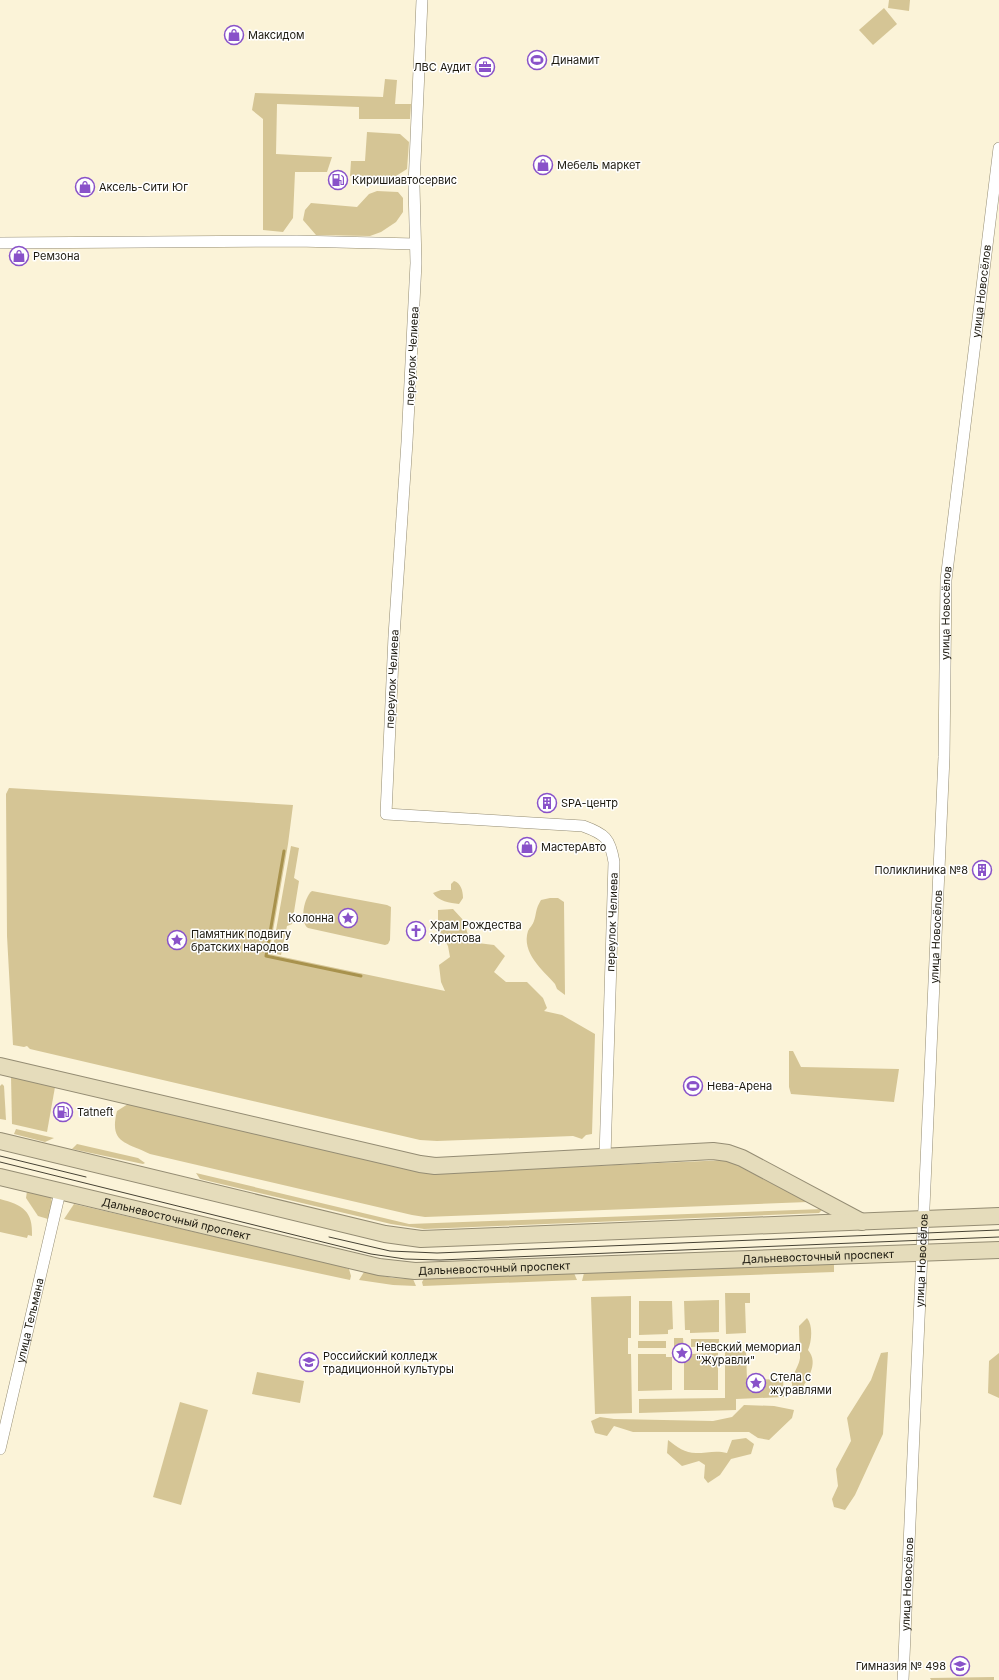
<svg xmlns="http://www.w3.org/2000/svg" width="999" height="1680" viewBox="0 0 999 1680" font-family="Inter,sans-serif">
<style>
.green{fill:#d5c595}
.lines{fill:none;stroke-linecap:round;stroke-linejoin:round}
.stream{stroke:#a8924d;stroke-width:3}
.street-casing{stroke:#948c73;stroke-width:12}
.secondary-casing{stroke:#948c73;stroke-width:18}
.street{stroke:#fff;stroke-width:11}
.secondary{stroke:#e5dcbb;stroke-width:16}
.tram{stroke:#464234;stroke-width:1}
.labels{text-anchor:middle;dominant-baseline:central;stroke-width:3;stroke-linejoin:round;paint-order:stroke}
.poi-label{font-size:11px;fill:#1c190f;stroke:#fff;text-anchor:start}
.street-label{font-size:11px;fill:#1c190f;stroke:#fff}
</style>
<rect width="100%" height="100%" fill="#fbf3d8"/>
<g class="green">
<path d="M 889,0 L 910,0 L 909,11 L 888,8 Z"/>
<path d="M 884,8 L 897,24 L 873,45 L 859,30 Z"/>
<path d="M 385,79 L 397,80 L 395,104 L 411,104 L 410,119 L 359,119 L 359,107 L 277,104 L 276,154 L 332,157 L 327,172 L 295,172 L 293,218 L 283,232 L 263,230 L 263,119 L 252,110 L 255,93 L 383,97 Z"/>
<path d="M 367,132 L 400,134 L 409,142 L 407,169 L 393,178 L 350,176 L 351,161 L 365,161 Z"/>
<path d="M 377,191 L 398,192 L 403,198 L 403,212 L 396,222 L 381,232 L 370,236 L 316,235 L 303,220 L 305,210 L 311,203 L 357,207 L 369,194 Z"/>
<path d="M 9,788 L 293,805 L 288,844 L 269,954 L 445,991 L 441,982 L 439,965 L 450,957 L 448,946 L 438,929 L 438,910 L 453,909 L 464,921 L 470,942 L 494,945 L 505,956 L 494,972 L 506,982 L 527,982 L 543,998 L 547,1008 L 544,1011 L 562,1015 L 595,1034 L 592,1134 L 586,1135 L 582,1139 L 573,1136 L 437,1141 L 420,1140 L 30,1049 L 27,1046 L 24,1047 L 13,1045 L 7,936 L 6,794 Z"/>
<path d="M 291,846 L 299,848 L 294,878 L 299,881 L 292,924 L 287,926 L 281,955 L 272,953 Z"/>
<path d="M 454,881 C 461,883 463,891 463,898 L 459,904 C 450,903 438,901 433,893 L 441,890 L 451,890 L 451,884 Z"/>
<path d="M 312,891 L 387,905 L 391,907 L 390,940 L 388,944 L 385,945 L 308,928 C 299,922 304,897 312,891 Z"/>
<path d="M 550,898 L 558,898 L 564,902 L 565,995 L 557,989 L 555,984 C 543,970 521,953 528,931 C 529,928 533,925 534,921 C 537,912 535,910 541,900 Z"/>
<path d="M 789,1051 L 793,1051 L 801,1067 L 899,1069 L 894,1102 L 791,1094 L 789,1087 Z"/>
<path d="M 11,1076 L 55,1087 L 47,1132 L 12,1124 Z"/>
<path d="M 2,1084 L 4,1086 L 6,1120 L 0,1119 L 0,1086 Z"/>
<path d="M 128,1104 L 418,1172 L 435,1173 L 727,1160 L 808,1202 L 425,1217 L 412,1215 L 150,1154 C 125,1142 109,1143 117,1111 Z"/>
<path d="M 16,1129 L 54,1138 L 45,1142 L 14,1134 Z"/>
<path d="M 77,1144 L 138,1158 L 145,1163 L 143,1164 L 72,1149 Z"/>
<path d="M 196,1173 L 409,1224 L 823,1209 L 819,1213 L 424,1229 L 391,1224 L 200,1179 Z"/>
<path d="M 27,1191 L 51,1197 L 52,1202 L 48,1219 L 38,1216 L 26,1198 Z"/>
<path d="M 0,1199 C 23,1205 33,1211 32,1236 L 28,1235 L 27,1238 L 0,1232 Z"/>
<path d="M 74,1204 L 332,1264 L 349,1269 L 351,1276 L 350,1280 L 64,1219 Z"/>
<path d="M 834,1264 L 834,1272 L 582,1281 L 584,1273 Z"/>
<path d="M 364,1272 L 393,1278 L 413,1279 L 416,1286 L 393,1285 L 359,1280 Z"/>
<path d="M 574,1273 L 577,1280 L 423,1286 L 422,1282 L 424,1279 Z"/>
<path d="M 725,1293 L 750,1293 L 750,1303 L 745,1303 L 746,1333 L 726,1334 Z"/>
<path d="M 631,1296 L 631,1338 L 628,1338 L 628,1354 L 631,1354 L 632,1413 L 595,1414 L 591,1297 Z"/>
<path d="M 719,1300 L 719,1332 L 690,1333 L 690,1330 L 685,1330 L 684,1301 Z"/>
<path d="M 639,1301 L 672,1301 L 673,1329 L 668,1330 L 668,1334 L 639,1335 Z"/>
<path d="M 807,1318 C 813,1325 812,1341 808,1350 C 820,1364 806,1381 798,1395 C 784,1380 798,1372 800,1358 C 800,1347 799,1336 799,1326 Z"/>
<path d="M 674,1338 L 683,1338 L 684,1349 L 674,1349 Z"/>
<path d="M 691,1339 L 719,1339 L 719,1346 L 691,1347 Z"/>
<rect x="638" y="1341" width="28" height="7"/>
<path d="M 725,1351 L 746,1351 L 747,1380 L 783,1379 L 784,1397 L 736,1399 L 736,1410 L 639,1413 L 639,1399 L 725,1398 Z"/>
<path d="M 888,1352 L 883,1434 L 855,1495 L 845,1510 L 834,1507 L 832,1499 L 838,1486 L 836,1469 L 851,1441 L 847,1418 L 871,1380 L 881,1353 Z"/>
<path d="M 718,1353 L 718,1390 L 684,1390 L 684,1358 L 690,1357 L 690,1354 Z"/>
<path d="M 999,1353 L 999,1398 L 988,1393 L 989,1361 Z"/>
<path d="M 638,1354 L 666,1354 L 666,1357 L 672,1357 L 672,1390 L 638,1391 Z"/>
<path d="M 257,1372 L 304,1381 L 300,1403 L 252,1394 Z"/>
<path d="M 180,1402 L 208,1410 L 181,1505 L 153,1497 Z"/>
<path d="M 744,1405 L 774,1406 L 794,1410 L 792,1418 L 769,1440 L 758,1438 L 749,1432 L 633,1432 L 614,1426 L 607,1436 L 595,1433 L 591,1421 L 600,1417 L 614,1419 L 713,1421 L 732,1417 Z"/>
<path d="M 746,1438 L 754,1444 L 751,1454 L 731,1459 L 720,1475 L 708,1483 L 704,1478 L 705,1465 L 699,1461 L 682,1466 L 667,1453 L 668,1440 C 677,1447 685,1453 696,1453 C 707,1453 716,1450 727,1453 L 732,1440 Z"/>
<path d="M 994,1677 L 994,1680 L 931,1680 L 930,1678 Z"/>
</g>
<g class="lines">
<path class="stream" d="M 284,851 L 266,956 L 361,976"/>
<defs>
<g id="street">
<path d="M 422,0 L 414,186 L 416,263 L 407,442 L 394,636 L 386,814 L 583,826 C 605,834 610,838 614,862 L 605,1157"/>
<path d="M 0,243 L 297,241 L 415,244"/>
<path id="s1" d="M 0,1449 L 60,1192"/>
<path id="s2" d="M 903,1680 L 944,757 L 946,580 L 999,148"/>
</g>
<g id="secondary">
<path d="M 0,1066 L 420,1164 L 435,1166 L 713,1151 L 728,1153 L 742,1158 L 862,1222"/>
<path d="M 0,1141 L 385,1234 L 421,1239 L 999,1216"/>
<path id="s3" d="M 0,1177 L 379,1267 L 415,1271 L 999,1250"/>
</g>
</defs>
<use href="#street" class="street-casing"/>
<use href="#secondary" class="secondary-casing"/>
<use href="#street" class="street"/>
<use href="#secondary" class="secondary"/>
<g class="tram">
<path d="M 0,1156 L 86,1177"/>
<path d="M 0,1162 L 371,1254 L 405,1259 L 440,1260 L 999,1237"/>
<path d="M 329,1237 L 390,1251 L 437,1253 L 999,1230"/>
</g>
</g>
<defs>
<symbol id="shop-ring" viewBox="-11 -11 22 22"><circle r="9.5" fill="#fff" stroke="#8952c9" stroke-width="1.5"/><path d="M-5-2.5h2.3a2.7 3.5 0 0 1 5.4 0H5L5.5 6h-11ZM-1.5-2.5h3a1.5 2.3 0 0 0-3 0Z" fill="#8952c9"/></symbol>
<symbol id="stadium-ring" viewBox="-11 -11 22 22"><circle r="9.5" fill="#fff" stroke="#8952c9" stroke-width="1.5"/><path d="M0-5a6.5 5 0 1 0 0 10a6.5 5 0 1 0 0-10ZM-3.5-1.8h7v3.6h-7Z" fill="#8952c9"/></symbol>
<symbol id="office-ring" viewBox="-11 -11 22 22"><circle r="9.5" fill="#fff" stroke="#8952c9" stroke-width="1.5"/><path d="M-6-3h4V-5.5h4V-3h4V5H-6ZM-1-4.5V-3h2v-1.5ZM-6 0V1H6V0Z" fill="#8952c9"/></symbol>
<symbol id="fuel-ring" viewBox="-11 -11 22 22"><circle r="9.5" fill="#fff" stroke="#8952c9" stroke-width="1.5"/><path d="M-5.5-6h7V0h2V4h1.3V-2.5L3-4.5l.8-.8L6-3V5H2.5V1h-1V6h-7ZM-4.2-4.7v3.2H.2V-4.7Z" fill="#8952c9"/></symbol>
<symbol id="building-ring" viewBox="-11 -11 22 22"><circle r="9.5" fill="#fff" stroke="#8952c9" stroke-width="1.5"/><path d="M-4-6H4V6H1V3H-1V6H-4ZM-2.5-4.3h1.7v1.8h-1.7ZM.8-4.3h1.7v1.8H.8ZM-2.5-1h1.7V.8h-1.7ZM.8-1h1.7V.8H.8Z" fill="#8952c9"/></symbol>
<symbol id="sight-ring" viewBox="-11 -11 22 22"><circle r="9.5" fill="#fff" stroke="#8952c9" stroke-width="1.5"/><path d="M0-6L1.8-2.2L6-1.7L2.9 1.2L3.7 5.4L0 3.3L-3.7 5.4L-2.9 1.2L-6-1.7L-1.8-2.2Z" fill="#8952c9"/></symbol>
<symbol id="church-ring" viewBox="-11 -11 22 22"><circle r="9.5" fill="#fff" stroke="#8952c9" stroke-width="1.5"/><path d="M-1.2-6h2.4v3.5h3.3v2.4h-3.3V6h-2.4V-.1h-3.3v-2.4h3.3Z" fill="#8952c9"/></symbol>
<symbol id="university-ring" viewBox="-11 -11 22 22"><circle r="9.5" fill="#fff" stroke="#8952c9" stroke-width="1.5"/><path d="M0-5L7-2L0 1L-7-2ZM-4 1L0 2.5L4 1V4Q0 6-4 4Z" fill="#8952c9"/></symbol>
<symbol id="school-ring" viewBox="-11 -11 22 22"><circle r="9.5" fill="#fff" stroke="#8952c9" stroke-width="1.5"/><path d="M0-5L7-2L0 1L-7-2ZM-4 1L0 2.5L4 1V4Q0 6-4 4Z" fill="#8952c9"/></symbol>
</defs>
<g fill-rule="evenodd">
<use href="#shop-ring" x="223" y="24" width="22" height="22"/>
<use href="#stadium-ring" x="526" y="49" width="22" height="22"/>
<use href="#office-ring" x="474" y="56" width="22" height="22"/>
<use href="#shop-ring" x="532" y="154" width="22" height="22"/>
<use href="#fuel-ring" x="327" y="169" width="22" height="22"/>
<use href="#shop-ring" x="74" y="176" width="22" height="22"/>
<use href="#shop-ring" x="8" y="245" width="22" height="22"/>
<use href="#building-ring" x="536" y="792" width="22" height="22"/>
<use href="#shop-ring" x="516" y="836" width="22" height="22"/>
<use href="#building-ring" x="971" y="859" width="22" height="22"/>
<use href="#sight-ring" x="337" y="907" width="22" height="22"/>
<use href="#church-ring" x="405" y="920" width="22" height="22"/>
<use href="#sight-ring" x="166" y="929" width="22" height="22"/>
<use href="#stadium-ring" x="682" y="1075" width="22" height="22"/>
<use href="#fuel-ring" x="52" y="1101" width="22" height="22"/>
<use href="#sight-ring" x="671" y="1342" width="22" height="22"/>
<use href="#university-ring" x="298" y="1351" width="22" height="22"/>
<use href="#sight-ring" x="745" y="1372" width="22" height="22"/>
<use href="#school-ring" x="949" y="1655" width="22" height="22"/>
</g>
<g class="labels">
<g class="poi-label">
<text x="248" y="35">Максидом</text>
<text x="551" y="60">Динамит</text>
<text x="471" y="67" text-anchor="end">ЛВС Аудит</text>
<text x="557" y="165">Мебель маркет</text>
<text x="352" y="180">Киришиавтосервис</text>
<text x="99" y="187">Аксель-Сити Юг</text>
<text x="33" y="256">Ремзона</text>
<text x="561" y="803">SPA-центр</text>
<text x="541" y="847">МастерАвто</text>
<text x="968" y="870" text-anchor="end">Поликлиника №8</text>
<text x="334" y="918" text-anchor="end">Колонна</text>
<text x="430" y="925">Храм Рождества<tspan x="430" dy="13">Христова</tspan></text>
<text x="191" y="934">Памятник подвигу<tspan x="191" dy="13">братских народов</tspan></text>
<text x="707" y="1086">Нева-Арена</text>
<text x="77" y="1112">Tatneft</text>
<text x="696" y="1347">Невский мемориал<tspan x="696" dy="13">"Журавли"</tspan></text>
<text x="323" y="1356">Российский колледж<tspan x="323" dy="13">традиционной культуры</tspan></text>
<text x="770" y="1377">Стела с<tspan x="770" dy="13">журавлями</tspan></text>
<text x="946" y="1666" text-anchor="end">Гимназия № 498</text>
</g>
<g class="street-label">
<text stroke="none"><textPath href="#s2" startOffset="1392">улица Новосёлов</textPath></text>
<text transform="translate(412 356) rotate(-87)">переулок Челиева</text>
<text stroke="none"><textPath href="#s2" startOffset="1068">улица Новосёлов</textPath></text>
<text transform="translate(392 679) rotate(-87)">переулок Челиева</text>
<text transform="translate(612 922) rotate(-88)">переулок Челиева</text>
<text stroke="none"><textPath href="#s2" startOffset="744">улица Новосёлов</textPath></text>
<text stroke="none"><textPath href="#s3" startOffset="181">Дальневосточный проспект</textPath></text>
<text stroke="none"><textPath href="#s3" startOffset="829">Дальневосточный проспект</textPath></text>
<text stroke="none"><textPath href="#s2" startOffset="420">улица Новосёлов</textPath></text>
<text stroke="none"><textPath href="#s3" startOffset="505">Дальневосточный проспект</textPath></text>
<text stroke="none"><textPath href="#s1" startOffset="132">улица Тельмана</textPath></text>
<text stroke="none"><textPath href="#s2" startOffset="96">улица Новосёлов</textPath></text>
</g>
</g>
</svg>
